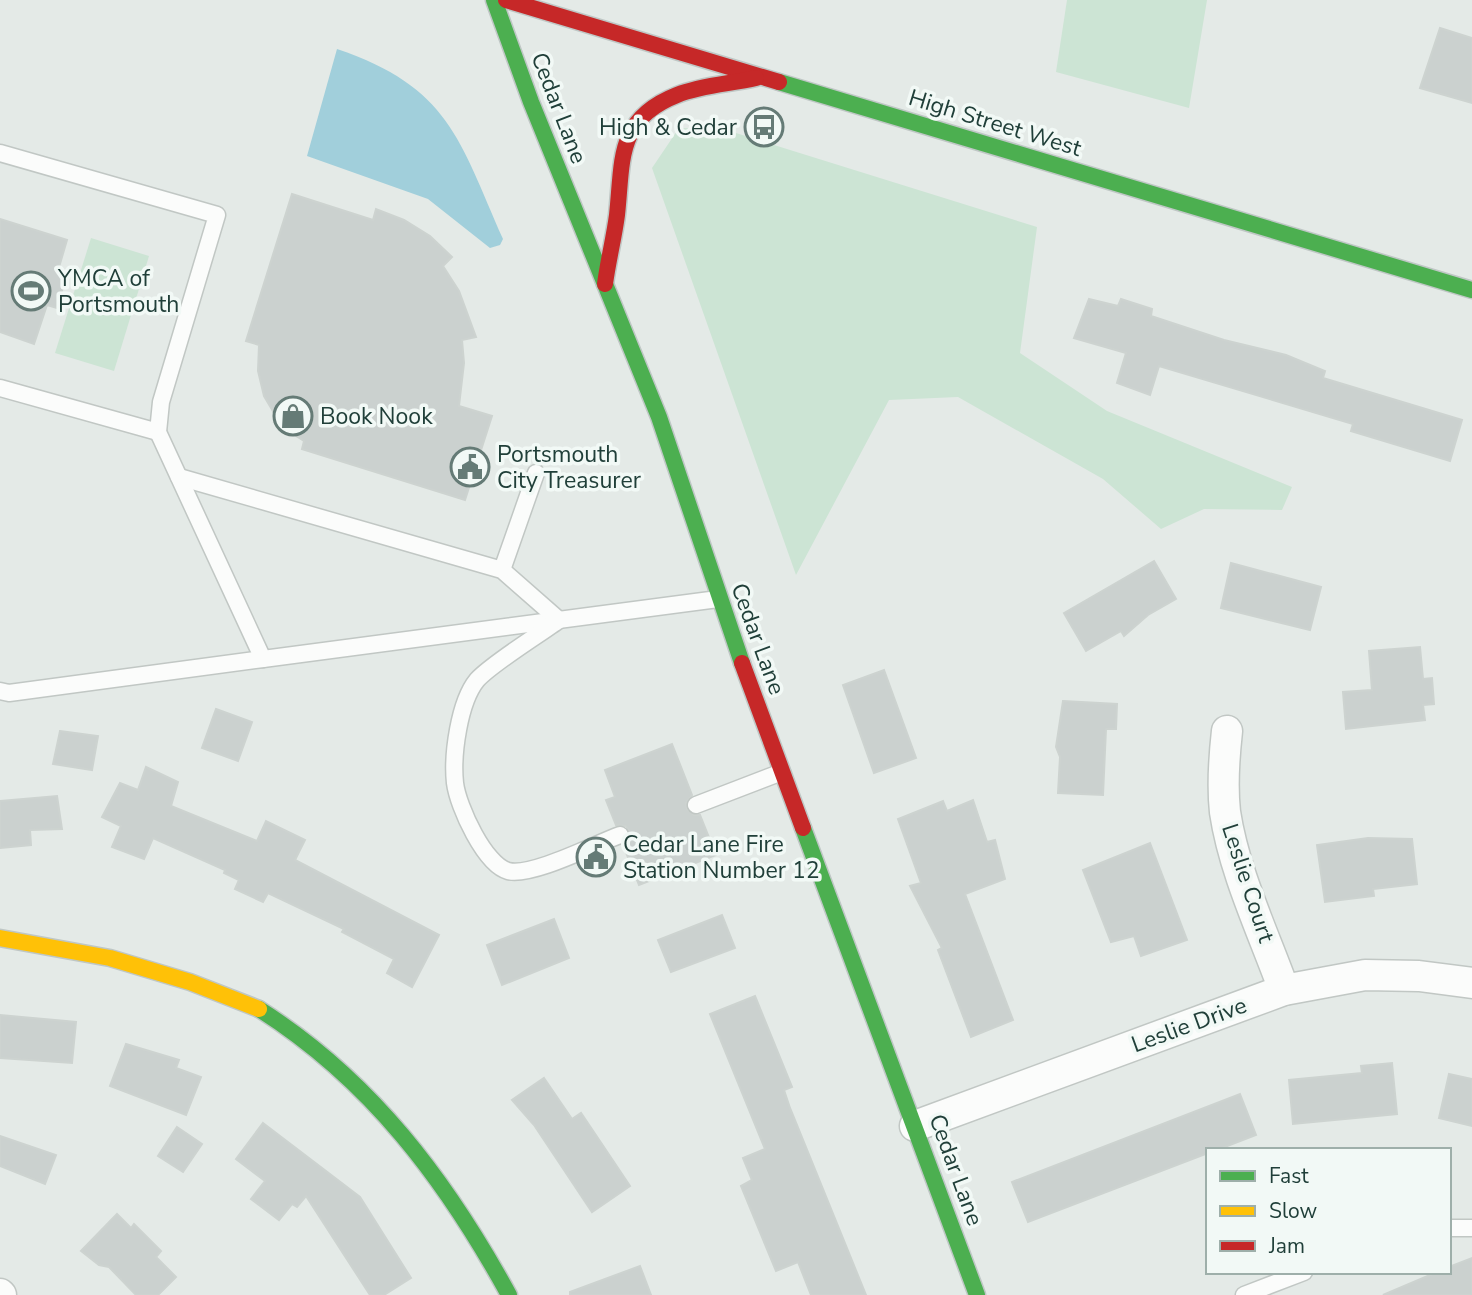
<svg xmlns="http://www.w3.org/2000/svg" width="1472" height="1295" viewBox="0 0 1472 1295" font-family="'Nunito Sans',sans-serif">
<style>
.green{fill:#cce4d4}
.water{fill:#a1cfdb}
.building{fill:#cbd1cf;stroke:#cdd3d0;stroke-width:2}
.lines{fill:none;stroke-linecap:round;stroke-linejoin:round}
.lane-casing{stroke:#c1c7c4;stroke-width:19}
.street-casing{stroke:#c1c7c4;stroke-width:33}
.fast-casing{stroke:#bfc7c5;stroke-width:19}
.slow-casing{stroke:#bfc7c5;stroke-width:19}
.jam-casing{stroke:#bfc7c5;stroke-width:19}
.lane{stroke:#fbfcfb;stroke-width:16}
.street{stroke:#fbfcfb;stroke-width:30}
.fast{stroke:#4caf50;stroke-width:16}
.slow{stroke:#ffc107;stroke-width:16}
.jam{stroke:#c62828;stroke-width:16}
.labels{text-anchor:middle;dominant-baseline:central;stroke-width:7;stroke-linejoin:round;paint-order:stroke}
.street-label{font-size:23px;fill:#203f39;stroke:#f2f9f6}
.poi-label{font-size:23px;fill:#203f39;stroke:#f2f9f6;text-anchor:start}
</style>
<rect width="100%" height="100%" fill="#e4eae7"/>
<g class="green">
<path d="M 1067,0 L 1207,0 L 1189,108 L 1056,72 Z"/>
<path d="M 679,128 L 723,129 L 1037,227 L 1020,353 L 1107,411 L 1292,487 L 1282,510 L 1204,509 L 1161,529 L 1103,479 L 958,397 L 889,400 L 796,575 L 652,168 Z"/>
<path d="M 91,238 L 149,256 L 114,371 L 55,353 Z"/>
</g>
<path class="water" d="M 337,49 C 449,87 459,139 503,239 L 500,245 L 490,248 L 428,199 L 307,156 Z"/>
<g class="building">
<path d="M 1440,28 L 1472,38 L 1472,103 L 1420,88 Z"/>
<path d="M 292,194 L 373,220 L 376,209 L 404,220 L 430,236 L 452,257 L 443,266 L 459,291 L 476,337 L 462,340 L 464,363 L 459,406 L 492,416 L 465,500 L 302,449 L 304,441 L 274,422 L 277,418 L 264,396 L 258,371 L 259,345 L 246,341 Z"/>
<path d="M 0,219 L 67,240 L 57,274 L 66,277 L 57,308 L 47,305 L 34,344 L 0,332 Z"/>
<path d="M 1089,299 L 1118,306 L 1121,299 L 1152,309 L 1151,316 L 1224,340 L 1286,355 L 1325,371 L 1323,378 L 1462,420 L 1450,461 L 1351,431 L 1353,424 L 1159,366 L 1150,395 L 1117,383 L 1126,353 L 1074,338 Z"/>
<path d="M 1154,561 L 1176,599 L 1148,615 L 1124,636 L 1121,631 L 1086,651 L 1064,613 Z"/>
<path d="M 1231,563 L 1321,587 L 1310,630 L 1221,608 Z"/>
<path d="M 1420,647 L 1423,679 L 1432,678 L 1434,704 L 1423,705 L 1425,720 L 1346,729 L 1343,692 L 1372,690 L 1369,651 Z"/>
<path d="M 884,670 L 916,758 L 874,773 L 843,685 Z"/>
<path d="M 1063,701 L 1117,704 L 1116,729 L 1106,729 L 1103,795 L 1058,793 L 1060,757 L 1056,747 Z"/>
<path d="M 216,709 L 252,722 L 238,761 L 202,748 Z"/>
<path d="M 60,731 L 98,736 L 92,770 L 53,764 Z"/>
<path d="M 672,744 L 692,795 L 686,803 L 687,809 L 694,815 L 700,815 L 716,855 L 639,885 L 623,845 L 629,841 L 630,832 L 626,826 L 616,825 L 606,800 L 615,797 L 605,770 Z"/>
<path d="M 146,767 L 178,782 L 171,806 L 257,841 L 266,821 L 305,840 L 295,860 L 439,935 L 412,987 L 387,973 L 394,959 L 342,932 L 344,929 L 268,893 L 263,902 L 235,889 L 239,880 L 224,873 L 225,870 L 153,838 L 144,859 L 112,847 L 121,826 L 102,817 L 120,783 L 138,790 Z"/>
<path d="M 57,796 L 62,829 L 30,830 L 31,845 L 0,848 L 0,801 Z"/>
<path d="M 973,800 L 987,842 L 995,840 L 1005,879 L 965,894 L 1013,1020 L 971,1037 L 938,950 L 942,948 L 910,886 L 921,883 L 898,819 L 943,801 L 947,811 Z"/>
<path d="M 1368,838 L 1412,839 L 1417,884 L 1373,889 L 1374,896 L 1325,902 L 1317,845 Z"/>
<path d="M 1150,843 L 1187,940 L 1141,956 L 1134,936 L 1111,942 L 1083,870 Z"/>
<path d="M 722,915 L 735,948 L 671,972 L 658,940 Z"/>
<path d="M 554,919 L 569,958 L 502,985 L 487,945 Z"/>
<path d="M 755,996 L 792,1087 L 784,1090 L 790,1108 L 866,1295 L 811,1295 L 798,1262 L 776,1271 L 741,1186 L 752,1180 L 743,1158 L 765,1149 L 710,1014 Z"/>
<path d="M 0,1015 L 76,1022 L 72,1063 L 0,1058 Z"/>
<path d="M 126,1044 L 179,1060 L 176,1068 L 201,1077 L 186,1115 L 110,1086 Z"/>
<path d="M 1392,1063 L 1397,1114 L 1293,1124 L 1289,1080 L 1362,1073 L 1361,1066 Z"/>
<path d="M 1449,1074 L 1472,1079 L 1472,1126 L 1439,1118 Z"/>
<path d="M 544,1078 L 572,1119 L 581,1113 L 630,1186 L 592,1212 L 534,1125 L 512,1100 Z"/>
<path d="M 1240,1094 L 1256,1135 L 1217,1150 L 1208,1150 L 1208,1153 L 1028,1222 L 1012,1182 Z"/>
<path d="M 263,1123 L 360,1197 L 411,1278 L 384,1295 L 370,1295 L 306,1196 L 297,1207 L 292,1204 L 279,1220 L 251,1199 L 265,1181 L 236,1159 Z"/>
<path d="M 177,1127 L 202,1144 L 183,1172 L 158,1156 Z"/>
<path d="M 0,1136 L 56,1155 L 45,1184 L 0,1166 Z"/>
<path d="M 117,1214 L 131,1228 L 134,1224 L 161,1251 L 156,1257 L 176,1277 L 158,1295 L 136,1295 L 109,1267 L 99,1265 L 81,1251 Z"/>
<path d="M 1472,1258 L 1472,1295 L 1383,1295 L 1437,1272 L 1449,1272 L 1449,1267 Z"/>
<path d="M 640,1266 L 651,1295 L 570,1295 L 570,1292 Z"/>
</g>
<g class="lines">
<defs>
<g id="lane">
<path d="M 0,153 L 217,215 L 161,402 L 158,432 L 263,659 L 718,599"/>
<path d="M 0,388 L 158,432"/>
<path d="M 179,477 L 502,570 L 559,620 C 540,634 491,664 477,680 C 459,702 452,755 455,783 C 458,807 485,865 508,871 C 532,877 595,844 620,835"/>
<path d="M 502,570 L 536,473"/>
<path d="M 0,691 L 9,693 L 263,659"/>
<path d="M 696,805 L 782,772"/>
<path d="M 1449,1228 L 1472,1228"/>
<path d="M 1244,1295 L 1304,1272"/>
</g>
<g id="street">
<path d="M 1227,731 C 1224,758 1222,785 1225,812 C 1234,872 1263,932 1284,990"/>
<path d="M 915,1126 L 1284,990 L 1365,975 L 1419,976 L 1472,983"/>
<path d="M 0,1294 L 1,1295"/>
</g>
<g id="fast">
<path d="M 494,0 L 531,102 L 659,417 L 742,663"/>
<path d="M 779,82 L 1472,290"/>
<path d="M 803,828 L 977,1295"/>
<path d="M 259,1009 C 371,1080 446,1180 509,1295"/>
</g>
<path id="slow" d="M 0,938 L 110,958 L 190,982 L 259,1009"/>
<g id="jam">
<path d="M 506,0 L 779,82"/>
<path d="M 605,284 C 608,261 614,238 617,215 C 623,160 616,119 677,95 C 702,85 730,84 756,78"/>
<path d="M 742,663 L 803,828"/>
</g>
</defs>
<use href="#lane" class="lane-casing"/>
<use href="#street" class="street-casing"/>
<use href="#fast" class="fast-casing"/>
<use href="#slow" class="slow-casing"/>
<use href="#jam" class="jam-casing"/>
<use href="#lane" class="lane"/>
<use href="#street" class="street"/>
<use href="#fast" class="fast"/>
<use href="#slow" class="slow"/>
<use href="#jam" class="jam"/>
</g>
<defs>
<symbol id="bus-ring" viewBox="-11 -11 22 22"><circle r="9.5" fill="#f2f9f6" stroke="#657b76" stroke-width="1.5"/><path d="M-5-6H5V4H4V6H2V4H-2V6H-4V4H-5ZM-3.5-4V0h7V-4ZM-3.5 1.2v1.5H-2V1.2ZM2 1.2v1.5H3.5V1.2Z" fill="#657b76"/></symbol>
<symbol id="stadium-ring" viewBox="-11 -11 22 22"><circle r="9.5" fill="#f2f9f6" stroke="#657b76" stroke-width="1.5"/><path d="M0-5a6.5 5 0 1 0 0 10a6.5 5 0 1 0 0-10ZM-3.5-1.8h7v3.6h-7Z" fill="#657b76"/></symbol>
<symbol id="shop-ring" viewBox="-11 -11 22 22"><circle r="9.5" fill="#f2f9f6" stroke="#657b76" stroke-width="1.5"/><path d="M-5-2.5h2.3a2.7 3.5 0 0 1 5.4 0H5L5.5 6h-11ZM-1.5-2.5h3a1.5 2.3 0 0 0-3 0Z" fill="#657b76"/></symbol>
<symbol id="civic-ring" viewBox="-11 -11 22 22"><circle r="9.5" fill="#f2f9f6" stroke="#657b76" stroke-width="1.5"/><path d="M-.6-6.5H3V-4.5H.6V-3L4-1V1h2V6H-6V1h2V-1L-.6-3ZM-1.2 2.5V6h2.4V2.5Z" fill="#657b76"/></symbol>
</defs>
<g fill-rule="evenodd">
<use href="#bus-ring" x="742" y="105" width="44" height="44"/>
<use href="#stadium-ring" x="9" y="269" width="44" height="44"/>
<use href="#shop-ring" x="271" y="394" width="44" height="44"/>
<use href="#civic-ring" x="448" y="445" width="44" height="44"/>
<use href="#civic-ring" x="574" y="835" width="44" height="44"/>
</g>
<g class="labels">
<g class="street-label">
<text transform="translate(559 108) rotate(69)">Cedar Lane</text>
<text transform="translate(995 123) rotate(17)">High Street West</text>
<text transform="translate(758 639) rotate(70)">Cedar Lane</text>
<text transform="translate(1248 883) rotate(72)">Leslie Court</text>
<text transform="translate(1189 1025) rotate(-20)">Leslie Drive</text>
<text transform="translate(956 1170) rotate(70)">Cedar Lane</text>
</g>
<g class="poi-label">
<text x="737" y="127" text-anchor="end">High &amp; Cedar</text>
<text x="58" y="278">YMCA of<tspan x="58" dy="26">Portsmouth</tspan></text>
<text x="320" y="416">Book Nook</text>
<text x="497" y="454">Portsmouth<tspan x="497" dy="26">City Treasurer</tspan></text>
<text x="623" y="844">Cedar Lane Fire<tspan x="623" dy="26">Station Number 12</tspan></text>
</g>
</g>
<rect x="1206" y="1148" width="245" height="126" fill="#f2f9f6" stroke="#9eafaa" stroke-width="2"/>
<rect x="1220" y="1171" width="35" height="10" fill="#4caf50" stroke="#9eafaa" stroke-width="2"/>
<text x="1269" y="1183" font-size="21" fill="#203f39">Fast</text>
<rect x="1220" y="1206" width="35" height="10" fill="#ffc107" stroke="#9eafaa" stroke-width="2"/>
<text x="1269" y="1218" font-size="21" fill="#203f39">Slow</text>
<rect x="1220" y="1241" width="35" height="10" fill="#c62828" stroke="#9eafaa" stroke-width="2"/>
<text x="1269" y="1253" font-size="21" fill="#203f39">Jam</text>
</svg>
